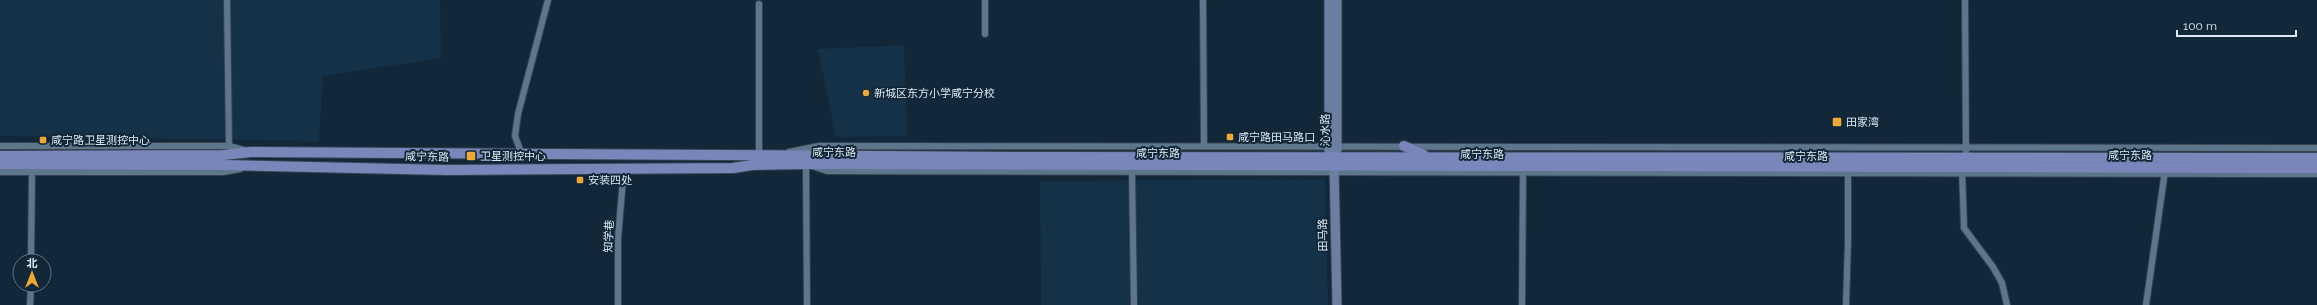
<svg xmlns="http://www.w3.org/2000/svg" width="2317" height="305" viewBox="0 0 2317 305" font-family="Raleway,'Noto Sans SC',sans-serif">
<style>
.built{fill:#153147}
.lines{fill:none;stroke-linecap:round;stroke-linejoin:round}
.street-casing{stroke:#354352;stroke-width:8}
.secondary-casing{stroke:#354352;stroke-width:11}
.primary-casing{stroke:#354352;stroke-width:12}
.street{stroke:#5e768b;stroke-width:6}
.secondary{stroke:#6c7ea2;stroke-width:9}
.primary{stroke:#7a86b9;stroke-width:10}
.poi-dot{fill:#eca93a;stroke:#122738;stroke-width:1.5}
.labels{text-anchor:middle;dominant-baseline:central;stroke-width:4;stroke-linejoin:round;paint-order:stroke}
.poi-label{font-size:11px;fill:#dce9f5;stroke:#122738;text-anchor:start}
.street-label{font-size:11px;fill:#dce9f5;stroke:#122738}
</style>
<rect width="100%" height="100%" fill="#122738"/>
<g class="built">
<path d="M 0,0 L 440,0 L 441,58 L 323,76 L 319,141 L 0,136 Z"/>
<path d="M 904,45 L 907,136 L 836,137 L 818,49 Z"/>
<path d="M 1325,179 L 1328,305 L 1041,305 L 1040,181 Z"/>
</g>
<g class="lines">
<defs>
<g id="street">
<path d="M 227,0 L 229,146"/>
<path d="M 985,0 L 985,34"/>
<path d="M 1203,0 L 1204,146"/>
<path d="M 1965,0 L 1966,159"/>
<path d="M 759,4 L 759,155"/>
<path d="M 0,146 L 229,146 L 244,150"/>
<path d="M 789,152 L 819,146 L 2317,148"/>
<path d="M 522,155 L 515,136 L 518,114 L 548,0"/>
<path d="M 1962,169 L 1964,228 L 1993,267 L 2002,283 L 2007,305"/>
<path d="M 0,172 L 223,172 L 240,169"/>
<path d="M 1132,172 L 1134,305"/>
<path d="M 31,261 L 32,172 L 34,169"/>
<path d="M 30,305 L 31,285"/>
<path d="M 618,305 L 618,238 L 624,168"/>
<path d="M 807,305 L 806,164 L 827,171 L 2317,174"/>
<path d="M 1522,305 L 1523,172"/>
<path d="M 1846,305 L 1848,242 L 1848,170"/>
<path d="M 2146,305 L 2165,171"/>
</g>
<g id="secondary">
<path d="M 1329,0 L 1329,157 L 1332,162"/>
<path d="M 1337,305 L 1334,165 L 1337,157 L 1337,0"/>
</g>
<g id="primary">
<path d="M 1404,146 L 1424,155"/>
<path d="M 0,156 L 223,155 L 251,152 L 1021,157 L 2317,158"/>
<path d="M 0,164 L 223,165 L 447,170 L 733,168 L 752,165 L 806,164 L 2317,168"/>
</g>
</defs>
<use href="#street" class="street-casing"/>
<use href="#secondary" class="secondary-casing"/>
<use href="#primary" class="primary-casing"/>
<use href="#street" class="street"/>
<use href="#secondary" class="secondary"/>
<use href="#primary" class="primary"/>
</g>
<g class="poi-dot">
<circle cx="866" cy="93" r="4"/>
<rect x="1832" y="117" width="10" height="10" rx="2"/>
<rect x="1226" y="133" width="8" height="8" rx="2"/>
<rect x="39" y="136" width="8" height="8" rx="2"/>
<rect x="466" y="151" width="10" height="10" rx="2"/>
<rect x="576" y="176" width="8" height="8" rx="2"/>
</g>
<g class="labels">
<g class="poi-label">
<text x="874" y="93">新城区东方小学咸宁分校</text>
<text x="1846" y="122">田家湾</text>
<text x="1238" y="137">咸宁路田马路口</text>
<text x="51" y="140">咸宁路卫星测控中心</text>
<text x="480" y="156">卫星测控中心</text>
<text x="588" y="180">安装四处</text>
</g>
<g class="street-label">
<text transform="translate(1325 130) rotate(-90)">沁水路</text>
<text x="834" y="152">咸宁东路</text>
<text x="1158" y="153">咸宁东路</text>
<text x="1482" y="154">咸宁东路</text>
<text x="2130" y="155">咸宁东路</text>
<text x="1806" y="156">咸宁东路</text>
<text transform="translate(427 157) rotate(1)">咸宁东路</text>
<text transform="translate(1323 235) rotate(-91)">田马路</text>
<text transform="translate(609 236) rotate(-87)">知学巷</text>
</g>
</g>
<g transform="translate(32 273)"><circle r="19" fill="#122738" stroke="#637584"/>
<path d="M0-3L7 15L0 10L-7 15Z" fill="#eca93a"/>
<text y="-6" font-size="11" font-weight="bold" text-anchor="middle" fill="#dce9f5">北</text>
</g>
<path d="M2177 30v6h119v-6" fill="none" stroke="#dce9f5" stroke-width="2"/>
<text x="2183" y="30" font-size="12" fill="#dce9f5" stroke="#122738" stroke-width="3" paint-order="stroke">100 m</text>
</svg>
